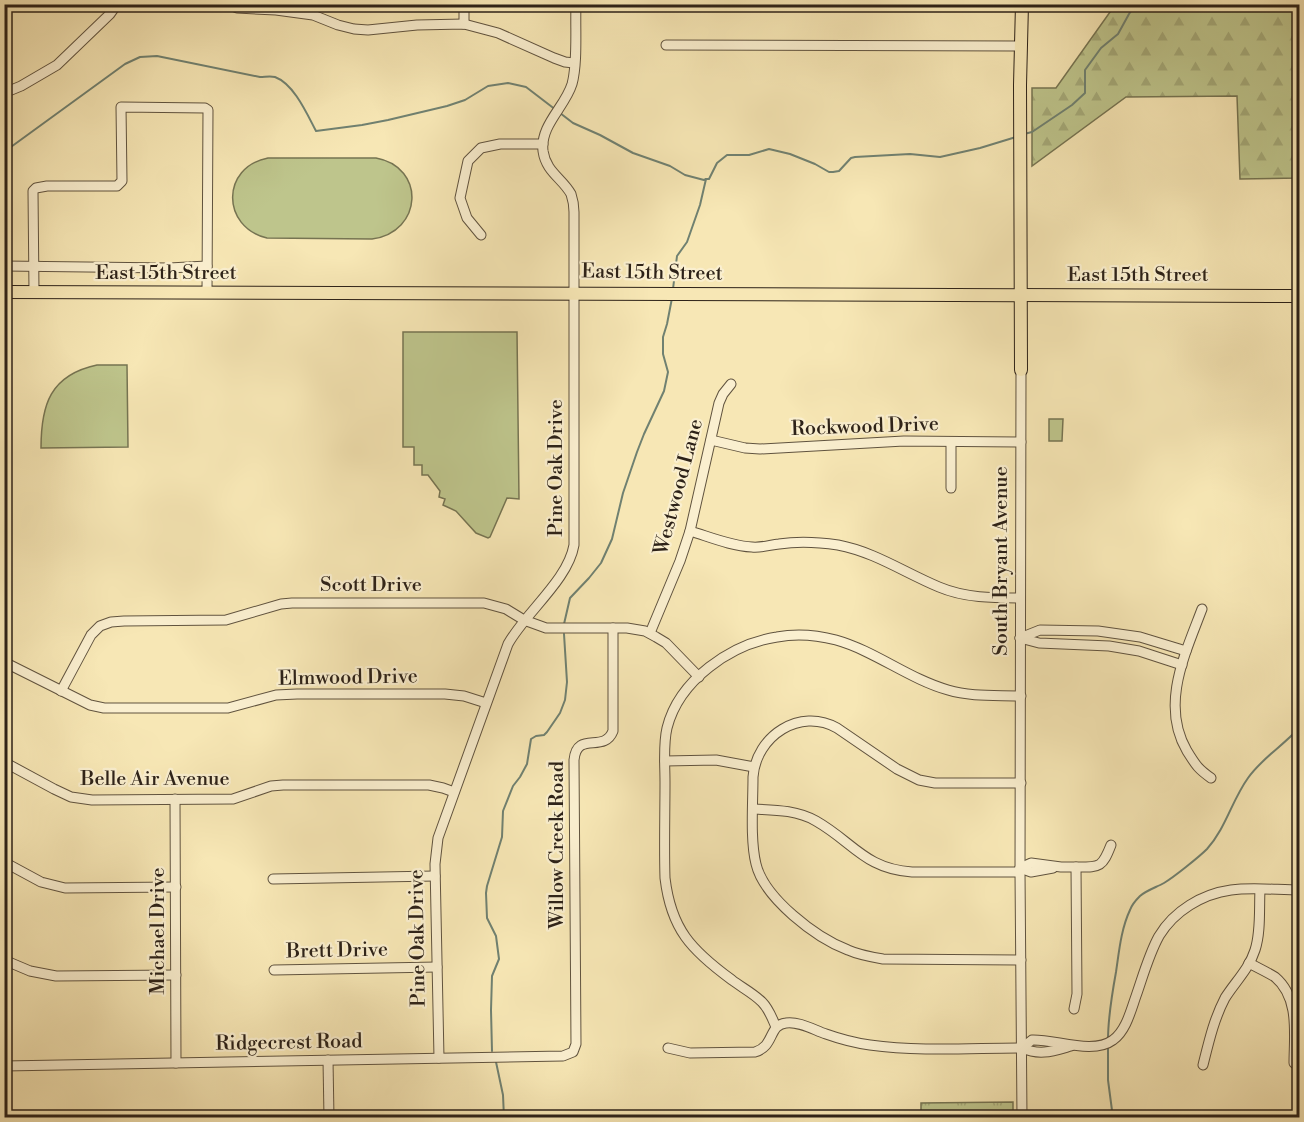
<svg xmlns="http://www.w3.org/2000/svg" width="1304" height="1122" viewBox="0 0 1304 1122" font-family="'Libre Bodoni',serif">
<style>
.grass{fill:url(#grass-tufts);stroke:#767452;stroke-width:1.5}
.forest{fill:url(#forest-firs);stroke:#767452;stroke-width:1.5}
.pitch{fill:#bec58c;stroke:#767452;stroke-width:1.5}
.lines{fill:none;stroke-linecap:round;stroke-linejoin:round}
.stream{stroke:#708171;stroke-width:2}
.minor-casing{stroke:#60533f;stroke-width:11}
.major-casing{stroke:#2d2218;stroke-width:14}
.minor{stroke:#faefcf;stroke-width:9}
.major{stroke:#f7e7b5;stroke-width:12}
.labels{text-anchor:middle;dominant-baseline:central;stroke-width:4.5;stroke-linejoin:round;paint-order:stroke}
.street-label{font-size:20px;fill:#2d2218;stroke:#faefcf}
</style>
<defs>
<pattern id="grass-tufts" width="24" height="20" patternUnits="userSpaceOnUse" patternTransform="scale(1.5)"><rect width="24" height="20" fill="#bec58c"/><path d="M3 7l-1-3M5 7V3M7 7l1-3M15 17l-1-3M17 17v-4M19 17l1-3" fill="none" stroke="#a4a978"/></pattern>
<pattern id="forest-firs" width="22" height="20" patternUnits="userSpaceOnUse" patternTransform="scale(1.5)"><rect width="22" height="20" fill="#bec58c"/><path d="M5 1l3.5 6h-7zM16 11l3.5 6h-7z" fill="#a4a978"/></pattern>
</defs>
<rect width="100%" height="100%" fill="#f7e7b5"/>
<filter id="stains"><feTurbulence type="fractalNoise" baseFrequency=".00333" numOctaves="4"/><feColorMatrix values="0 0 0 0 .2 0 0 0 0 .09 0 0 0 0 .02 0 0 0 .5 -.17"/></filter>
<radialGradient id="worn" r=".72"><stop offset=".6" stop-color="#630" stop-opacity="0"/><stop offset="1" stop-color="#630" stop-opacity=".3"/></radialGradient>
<path class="grass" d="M 1013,1102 L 1013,1117 L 990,1117 L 989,1112 L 971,1112 L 971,1117 L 968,1117 L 968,1112 L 950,1112 L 950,1117 L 921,1117 L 921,1103 Z"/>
<path class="forest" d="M 1115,5 L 1299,5 L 1299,178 L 1240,179 L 1237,96 L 1126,97 L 1032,166 L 1032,88 L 1056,88 Z"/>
<g class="pitch">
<path d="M 268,158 L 376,158 C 426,167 423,232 372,239 L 267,238 C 221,227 221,167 268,158 Z"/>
<path d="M 403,332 L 517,332 L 519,499 L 507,498 L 490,537 L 488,538 L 476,533 L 456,511 L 443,505 L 445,499 L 439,497 L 440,491 L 428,475 L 422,475 L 422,465 L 414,465 L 414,447 L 403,447 Z"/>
<path d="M 97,365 L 127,365 L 128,447 L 41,448 C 41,405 50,375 97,365 Z"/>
<path d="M 1049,419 L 1063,419 L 1062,441 L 1049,441 Z"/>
</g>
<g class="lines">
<g class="stream">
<path d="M 560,113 L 573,123 L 600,135 L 633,153 L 670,166 L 685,175 L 704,180 L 706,179"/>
<path d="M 1024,134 L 1032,132 L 1072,105 L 1085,93 L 1085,70 L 1101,48 L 1118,34 L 1129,14 L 1136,4"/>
<path d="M 4,152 L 125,64 L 140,57 L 157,56 L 260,77 C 265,77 270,76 275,77 C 294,84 307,114 316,131 L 362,125 L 388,120 L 447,106 L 465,100 L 488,86 L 508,83 L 526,87 L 556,110"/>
<path d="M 673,289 L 677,256 L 687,242 L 700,205 L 706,179 L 709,179 L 717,163 L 727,155 L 749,155 L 769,149 L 790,154 L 815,164 L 829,172 L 833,172 L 839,171 L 851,158 L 855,157 L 910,154 L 940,157 L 980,148 L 1016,137"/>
<path d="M 564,624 L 570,598 L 589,578 L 601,563 L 612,539 L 623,493 L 637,452 L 644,434 L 664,391 L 668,372 L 663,354 L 663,337 L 667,324 L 672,298"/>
<path d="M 1108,1040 C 1108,1017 1112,994 1116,972 C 1119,952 1121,929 1130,910 C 1132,904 1136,900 1140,896 C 1147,890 1157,887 1164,883 C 1174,877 1199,857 1207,849 C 1226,828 1232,800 1248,778 C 1262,758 1283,746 1300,727"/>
<path d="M 1108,1046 L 1108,1080 L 1113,1118"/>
<path d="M 492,1051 L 491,1010 L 492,976 L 499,959 L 496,936 L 487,918 L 486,893 L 487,886 L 502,837 L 503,811 L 513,786 L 520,777 L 527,764 L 531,739 L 536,736 L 544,735 L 547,732 L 560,713 L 565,700 L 567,682 L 564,634"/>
<path d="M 496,1062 L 503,1095 L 504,1118"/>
</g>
<defs>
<g id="minor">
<path d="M 228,4 L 237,8 L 276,10 L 313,15 L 338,25 L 354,29 L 368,30 L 417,25 L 464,24 L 498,33 L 554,58 L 565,62 L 574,63"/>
<path d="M 464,4 L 464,24"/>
<path d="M 666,45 L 1021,46"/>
<path d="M 4,93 L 21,86 L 57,65 L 110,14 L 115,7 L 115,4"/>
<path d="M 481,235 L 467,218 L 460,198 L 468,161 L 481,148 L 500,144 L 543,144"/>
<path d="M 4,266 L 169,268 L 207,266"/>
<path d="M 34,292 L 33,191 L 36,188 L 47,186 L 117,186 L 122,181 L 121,107 L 205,108 L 208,110 L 207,293"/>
<path d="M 1021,370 L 1020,872 L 1022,1118"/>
<path d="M 4,424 L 4,559"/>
<path d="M 711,440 L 745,448 L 760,449 L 904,441 L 1021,442"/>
<path d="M 951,488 L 951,442"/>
<path d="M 690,531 C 710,537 731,546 752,547 C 761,548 770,545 779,544 C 798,541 818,542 838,545 C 875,552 905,573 939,587 C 965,598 993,598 1020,598"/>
<path d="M 1202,609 C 1185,654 1160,705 1187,751 C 1196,765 1197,768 1211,778"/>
<path d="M 650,633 L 680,561 L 690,531 L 719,403 L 723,394 L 731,384"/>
<path d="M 1020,638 L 1040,630 L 1098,631 L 1140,637 L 1186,651"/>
<path d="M 1020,638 L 1039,643 L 1109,646 L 1139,651 L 1182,665"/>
<path d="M 4,662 L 90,705 L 104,708 L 228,708 L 276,695 L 297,694 L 445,694 L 464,696 L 486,703"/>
<path d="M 61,691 L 91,635 L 100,626 L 111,622 L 124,621 L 226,620 L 281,604 L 292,603 L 484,603 L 506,609 L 524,620 L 546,628 L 627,628 L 645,631 L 656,637 L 666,643 L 699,677"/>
<path d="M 665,761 L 716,760 L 754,767"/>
<path d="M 4,762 L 54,789 L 71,797 L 92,800 L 233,799 L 271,786 L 283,785 L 429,785 L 443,788 L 454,792"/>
<path d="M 1021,783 L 935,783 L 919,780 L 897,769 L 837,728 C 800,707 756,736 753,777 C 753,803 750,840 756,864 C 764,898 816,938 848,950 C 859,955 871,957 883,959 L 1021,960"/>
<path d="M 175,799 L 176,1063"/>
<path d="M 753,809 C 775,810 797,810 816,821 C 853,842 865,869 912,872 L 1020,872"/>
<path d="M 4,862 L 41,882 L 65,888 L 176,887"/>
<path d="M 1076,867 C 1100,867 1102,868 1111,845"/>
<path d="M 1020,868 L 1031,863 L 1061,867 L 1076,867 L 1077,994 L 1074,1009"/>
<path d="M 1020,868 L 1031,872 L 1053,868"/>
<path d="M 273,879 L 435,876"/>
<path d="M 4,960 L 30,971 L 56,976 L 176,975"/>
<path d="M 1249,963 C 1258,968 1267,972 1275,977 C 1300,998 1294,1035 1294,1063"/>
<path d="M 274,970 L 437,967"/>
<path d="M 776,1027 C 772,1018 769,1009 762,1002 C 753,993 741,987 732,980 C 691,950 671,929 665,878 C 664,846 665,814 665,782 C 665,764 663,745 667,728 C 679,680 731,644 777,637 C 797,633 817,635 836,640 C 875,651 909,679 948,690 C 971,697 996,695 1021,696"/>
<path d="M 668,1048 L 690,1053 L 755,1052 C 775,1046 768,1025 786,1023 C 799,1021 814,1030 826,1034 C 840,1039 855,1043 870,1045 C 920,1052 972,1048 1022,1048 C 1040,1056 1053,1051 1071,1046"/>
<path d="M 1022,1048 L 1032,1040 C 1055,1039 1093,1055 1113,1040 C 1126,1031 1131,1010 1136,996 C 1143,976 1149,954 1159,936 C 1174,911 1202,894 1231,890 C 1252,887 1278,890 1300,890"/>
<path d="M 439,1058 L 435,864 L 438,838 L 508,644 C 526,612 568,580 574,545 L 574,212 C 574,206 573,200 571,194 C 562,178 546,172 543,151 C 540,125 565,107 572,84 C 578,62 575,28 576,4"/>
<path d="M 328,1060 L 329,1118"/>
<path d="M 1203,1065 C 1209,1041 1214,1019 1225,998 C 1235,982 1249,969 1255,950 C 1261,932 1259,909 1260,890"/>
<path d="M 4,1066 L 563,1056 L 573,1052 L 576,1044 L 574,760 C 577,730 604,754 613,731 L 613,628"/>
</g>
<g id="major">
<path d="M 4,292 C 436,292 868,293 1300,296"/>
<path d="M 1021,370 L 1020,85 L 1022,4"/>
</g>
</defs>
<use href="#minor" class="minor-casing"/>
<use href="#major" class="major-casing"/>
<use href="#minor" class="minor"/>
<use href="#major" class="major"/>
</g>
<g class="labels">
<g class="street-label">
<text x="166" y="273">East 15th Street</text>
<text transform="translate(652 273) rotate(1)">East 15th Street</text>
<text x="1138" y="275">East 15th Street</text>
<text transform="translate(865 427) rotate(-2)">Rockwood Drive</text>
<text transform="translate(556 468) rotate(-90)">Pine Oak Drive</text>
<text transform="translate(679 487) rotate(-75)">Westwood Lane</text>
<text transform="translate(1001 561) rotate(-90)">South Bryant Avenue</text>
<text x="371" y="585">Scott Drive</text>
<text transform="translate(348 678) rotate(-1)">Elmwood Drive</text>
<text x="155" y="779">Belle Air Avenue</text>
<text transform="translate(557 845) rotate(-90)">Willow Creek Road</text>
<text transform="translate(158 931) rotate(-90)">Michael Drive</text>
<text transform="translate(418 938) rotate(-91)">Pine Oak Drive</text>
<text transform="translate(337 951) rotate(-1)">Brett Drive</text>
<text transform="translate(289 1043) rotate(-1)">Ridgecrest Road</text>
</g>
</g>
<rect width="1304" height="1122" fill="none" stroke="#f7e7b5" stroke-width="24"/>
<rect x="6" y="6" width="1292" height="1110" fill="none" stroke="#2d2218" stroke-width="3"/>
<rect x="12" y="12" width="1280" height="1098" fill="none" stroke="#2d2218" stroke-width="1.5"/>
<rect width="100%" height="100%" filter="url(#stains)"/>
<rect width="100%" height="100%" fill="url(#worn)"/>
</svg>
